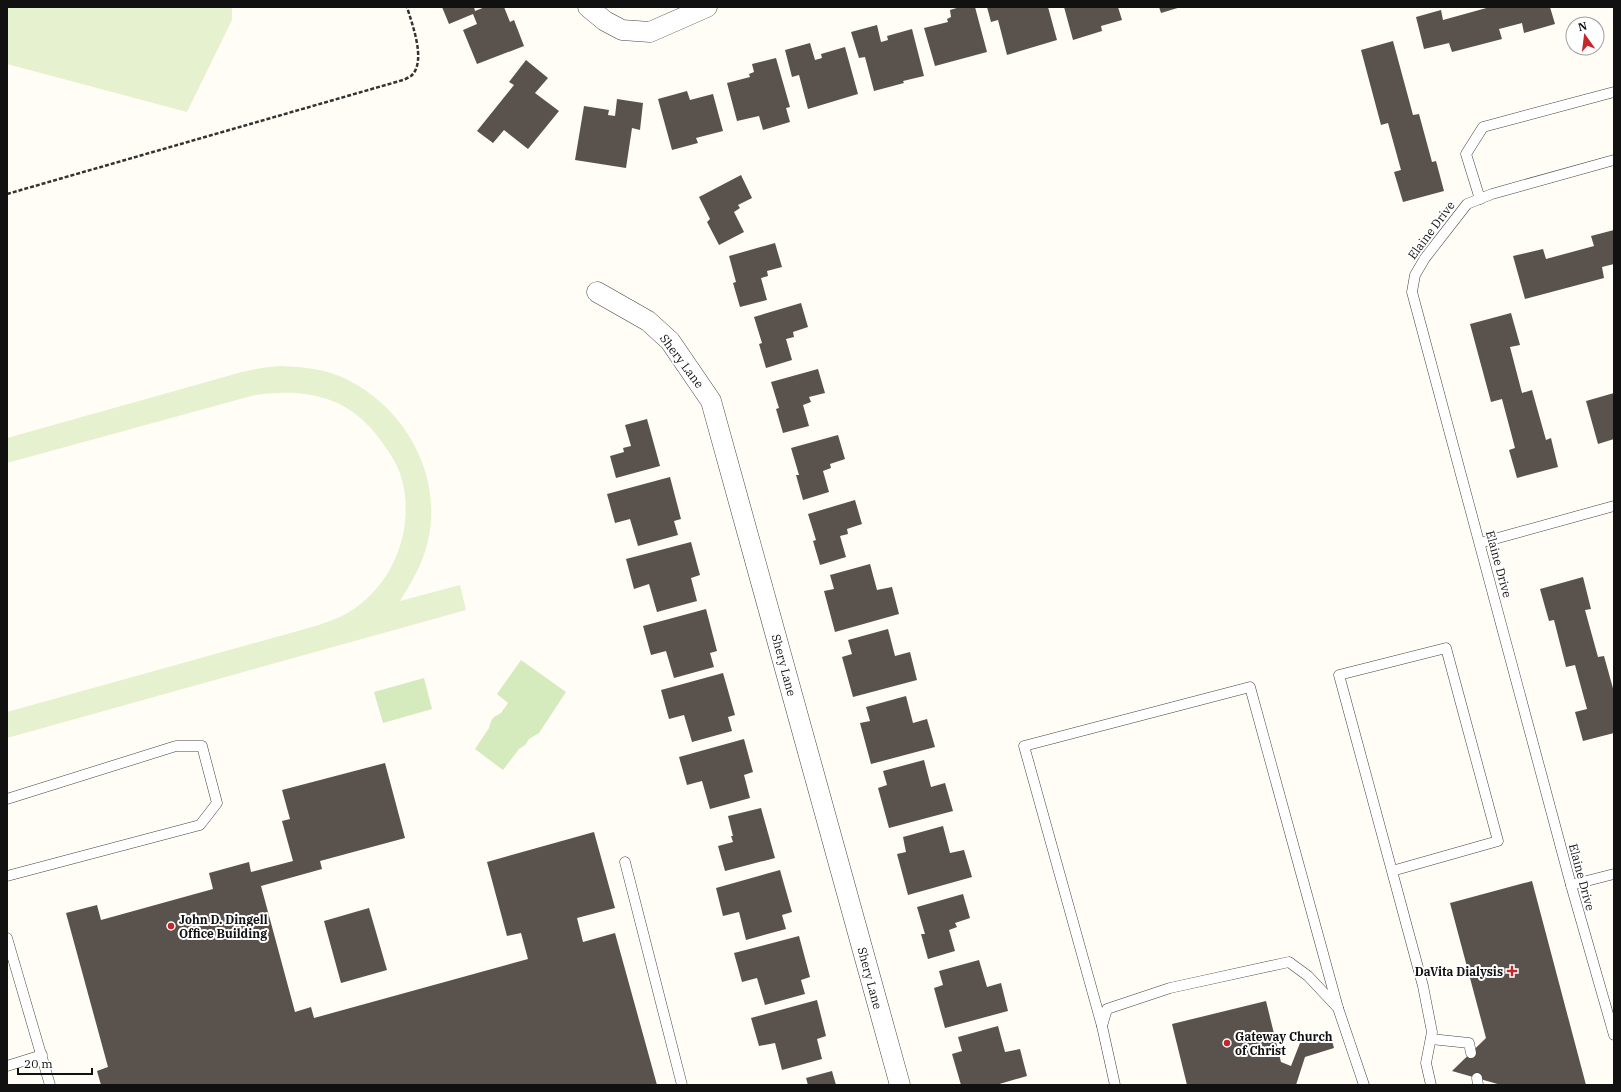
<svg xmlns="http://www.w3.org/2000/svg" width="1621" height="1092" viewBox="0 0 1621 1092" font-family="'IBM Plex Serif',serif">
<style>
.green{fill:#d5ebbd}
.pitch{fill:#e6f2cf}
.building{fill:#5a524d}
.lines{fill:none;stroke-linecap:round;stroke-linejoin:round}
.service-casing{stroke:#444;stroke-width:11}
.minor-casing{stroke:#444;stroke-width:21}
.path{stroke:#333;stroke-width:2.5;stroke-dasharray:4 2;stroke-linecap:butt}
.service{stroke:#fff;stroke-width:10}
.minor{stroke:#fff;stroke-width:20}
.poi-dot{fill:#c4262e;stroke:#fff;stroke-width:1.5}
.labels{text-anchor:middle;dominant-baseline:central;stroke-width:4;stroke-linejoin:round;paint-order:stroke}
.street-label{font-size:12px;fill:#111;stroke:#fff}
.poi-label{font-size:12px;font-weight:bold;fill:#111;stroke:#fff;text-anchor:start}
</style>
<rect width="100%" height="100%" fill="#fffdf5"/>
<g class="green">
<path d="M 521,660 L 566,692 L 539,733 L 529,739 L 525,745 L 519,749 L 503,770 L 475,749 L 489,728 L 491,721 L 494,717 L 501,713 L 508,703 L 497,694 Z"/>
<path d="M 424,678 L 432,709 L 383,723 L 374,692 Z"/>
</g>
<g class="pitch">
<path d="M 7,7 L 232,7 L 232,20 L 187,112 L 7,64 Z"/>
<path d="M 280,366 C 304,367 327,369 348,380 C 406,409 443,476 428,541 C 423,563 412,582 400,601 L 460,585 L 466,610 L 7,738 L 7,712 L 319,625 C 329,621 340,618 349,612 C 393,586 415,529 402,480 C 399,468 393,458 386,448 C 372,426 352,407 327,399 C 301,391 281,392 255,395 L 7,463 L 7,438 L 242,372 L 261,368 Z"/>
</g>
<g class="building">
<path d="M 442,7 L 474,7 L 475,11 L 485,7 L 504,7 L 510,22 L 514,20 L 524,46 L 477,64 L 463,30 L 477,24 L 473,14 L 449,24 Z"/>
<path d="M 960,7 L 975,7 L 987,52 L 935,66 L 924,28 L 948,22 L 947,19 L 951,17 L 950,10 Z"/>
<path d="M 987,7 L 1048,7 L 1057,40 L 1007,55 L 998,20 L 991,22 Z"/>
<path d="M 1064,7 L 1118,7 L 1122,20 L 1101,26 L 1102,31 L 1073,40 Z"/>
<path d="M 1159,7 L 1181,7 L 1161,13 Z"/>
<path d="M 1490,7 L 1550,7 L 1555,24 L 1524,33 L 1522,23 L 1499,29 L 1502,39 L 1452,52 L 1449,43 L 1424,49 L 1416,17 L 1441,10 L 1443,20 Z"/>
<path d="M 877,25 L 881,42 L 888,40 L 887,36 L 912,29 L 924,76 L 903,81 L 904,83 L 874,91 L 865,57 L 859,58 L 851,32 Z"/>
<path d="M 1393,41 L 1413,115 L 1419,114 L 1432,162 L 1436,161 L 1444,191 L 1403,202 L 1394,172 L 1401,170 L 1388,123 L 1381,125 L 1361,50 Z"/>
<path d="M 810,43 L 815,60 L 822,58 L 821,54 L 845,47 L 858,94 L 808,109 L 799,75 L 792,77 L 785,50 Z"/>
<path d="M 776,58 L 790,107 L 786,108 L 790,122 L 763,130 L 759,116 L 737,121 L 727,83 L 750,77 L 749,74 L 754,72 L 752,64 Z"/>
<path d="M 526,60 L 548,78 L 535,93 L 559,111 L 528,149 L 504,130 L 493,143 L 477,131 L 514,85 L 509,82 Z"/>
<path d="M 687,91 L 690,100 L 713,94 L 723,131 L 696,138 L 698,143 L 672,150 L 658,99 Z"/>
<path d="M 617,99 L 643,103 L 640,130 L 632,128 L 626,168 L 575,160 L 584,106 L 609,110 L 608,115 L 615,116 Z"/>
<path d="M 741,175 L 752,198 L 738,205 L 740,208 L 734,212 L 744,232 L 719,245 L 707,222 L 710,219 L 699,197 Z"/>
<path d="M 1614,230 L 1614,264 L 1602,267 L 1604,278 L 1525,299 L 1513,256 L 1543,249 L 1546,259 L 1594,246 L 1591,236 Z"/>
<path d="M 775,243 L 782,267 L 767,271 L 768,276 L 761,278 L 767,300 L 740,307 L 733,283 L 736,282 L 729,256 Z"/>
<path d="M 801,303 L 808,327 L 793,332 L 794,337 L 786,339 L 792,360 L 766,368 L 759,344 L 762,343 L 754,317 Z"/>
<path d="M 1511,313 L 1520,345 L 1510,347 L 1522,393 L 1532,390 L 1546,440 L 1551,438 L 1558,467 L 1517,478 L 1509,450 L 1515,448 L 1502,399 L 1491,402 L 1470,324 Z"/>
<path d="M 818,369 L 825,393 L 809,397 L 811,402 L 803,405 L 809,426 L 783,433 L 776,409 L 779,408 L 771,382 Z"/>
<path d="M 1614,393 L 1614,439 L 1598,444 L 1586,401 Z"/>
<path d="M 647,419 L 660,466 L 616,478 L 610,456 L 624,452 L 623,448 L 631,446 L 625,425 Z"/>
<path d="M 838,435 L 845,459 L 830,464 L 831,468 L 823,471 L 829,492 L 803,500 L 796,475 L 799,475 L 791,448 Z"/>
<path d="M 670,477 L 681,519 L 674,521 L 678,535 L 638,546 L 630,519 L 615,523 L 607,494 Z"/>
<path d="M 855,500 L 862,524 L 847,529 L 848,534 L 840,536 L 846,557 L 820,565 L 813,541 L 816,540 L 808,514 Z"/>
<path d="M 691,542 L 700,575 L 691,578 L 697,601 L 657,612 L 649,584 L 634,589 L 626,559 Z"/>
<path d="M 870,564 L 877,590 L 892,587 L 899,614 L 835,632 L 824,591 L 834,589 L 830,575 Z"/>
<path d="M 1583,577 L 1591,609 L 1585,610 L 1598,657 L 1604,656 L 1614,692 L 1614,733 L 1583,741 L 1575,712 L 1587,709 L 1575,665 L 1566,667 L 1554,620 L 1549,621 L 1540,589 Z"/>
<path d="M 706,609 L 717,651 L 710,653 L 714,667 L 674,678 L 666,651 L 651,655 L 643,626 Z"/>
<path d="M 888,629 L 895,656 L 910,652 L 917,680 L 853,697 L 842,657 L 852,654 L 848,640 Z"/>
<path d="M 723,673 L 735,715 L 728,717 L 732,731 L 692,742 L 684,715 L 669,719 L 661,690 Z"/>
<path d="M 906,696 L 913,723 L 927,719 L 935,747 L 871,764 L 860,723 L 870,721 L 866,707 Z"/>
<path d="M 744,739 L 753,772 L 744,775 L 750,798 L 710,809 L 702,781 L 687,785 L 679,757 Z"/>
<path d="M 924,760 L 931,787 L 945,783 L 953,811 L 889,828 L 878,788 L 887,785 L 883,771 Z"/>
<path d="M 385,763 L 405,838 L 320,861 L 322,869 L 261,886 L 295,1012 L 311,1007 L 314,1018 L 528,959 L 521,933 L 507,936 L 487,862 L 594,832 L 615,908 L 577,918 L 583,942 L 615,933 L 657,1085 L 101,1085 L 97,1071 L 108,1067 L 66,913 L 97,905 L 101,920 L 213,889 L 209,873 L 249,862 L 251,872 L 293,861 L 282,821 L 290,819 L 282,790 Z"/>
<path d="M 761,808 L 775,858 L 725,871 L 718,846 L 733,842 L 731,836 L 733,836 L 728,816 Z"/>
<path d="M 943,826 L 950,853 L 964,850 L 972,877 L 908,895 L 897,854 L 906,852 L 903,837 Z"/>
<path d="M 780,870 L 792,912 L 782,915 L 786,929 L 746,940 L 739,912 L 723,916 L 716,888 Z"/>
<path d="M 1532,881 L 1586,1085 L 1501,1085 L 1452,1071 L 1486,1038 L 1450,903 Z"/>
<path d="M 963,894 L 970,918 L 955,923 L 957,927 L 949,930 L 955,951 L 928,959 L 921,934 L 925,934 L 917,907 Z"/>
<path d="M 369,908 L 387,970 L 341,983 L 324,921 Z"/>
<path d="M 799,936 L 810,977 L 801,980 L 805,994 L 765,1005 L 757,978 L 742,982 L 734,953 Z"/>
<path d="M 979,960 L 987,987 L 1001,983 L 1008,1011 L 945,1028 L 934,988 L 943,985 L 939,971 Z"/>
<path d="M 817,1000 L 826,1036 L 817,1039 L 822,1059 L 782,1070 L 775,1043 L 759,1046 L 751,1018 Z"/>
<path d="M 1266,1001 L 1281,1062 L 1291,1066 L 1300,1043 L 1330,1034 L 1334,1048 L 1305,1057 L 1296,1085 L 1187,1085 L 1172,1024 Z"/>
<path d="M 998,1026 L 1005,1052 L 1020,1049 L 1027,1076 L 996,1085 L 961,1085 L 952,1054 L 962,1051 L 958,1037 Z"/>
<path d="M 832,1071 L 836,1085 L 808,1085 L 806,1078 Z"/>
</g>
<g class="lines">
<defs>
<g id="service">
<path d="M 1614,160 L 1492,194 L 1467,204 L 1425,258 L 1415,275 L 1412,292 L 1571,885 L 1614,1035"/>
<path d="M 1480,199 L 1466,154 L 1483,127 L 1614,92"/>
<path d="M 1480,543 L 1614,506"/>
<path d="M 7,799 L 176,746 L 202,746 L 217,803 L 200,825 L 7,876"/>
<path d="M 625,862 L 682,1085"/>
<path d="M 1392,871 L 1498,841 L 1446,648 L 1339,675 L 1423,986 L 1432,1032 L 1426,1063 L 1431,1085"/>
<path d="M 1571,885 L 1614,874"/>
<path d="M 7,938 L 50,1085"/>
<path d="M 1102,1026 L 1024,746 L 1250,687 L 1338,1008"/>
<path d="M 1431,1039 L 1469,1043 L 1471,1053"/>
<path d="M 7,1066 L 42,1055"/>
<path d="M 1477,1078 L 1478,1085"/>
<path d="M 1115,1085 L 1102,1026 L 1107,1009 L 1170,988 L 1289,962 L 1308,976 L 1338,1008 L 1364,1085"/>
</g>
<g id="minor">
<path d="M 588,7 L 605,21 L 622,30 L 650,32 L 707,7"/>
<path d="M 597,292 L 648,321 L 670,341 L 711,401 L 900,1085"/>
</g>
</defs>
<use href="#service" class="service-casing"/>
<use href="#minor" class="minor-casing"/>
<path class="path" d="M 7,194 L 403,80 C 406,79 409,77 411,76 C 427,62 412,24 407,7"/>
<use href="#service" class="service"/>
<use href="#minor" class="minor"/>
</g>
<g class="poi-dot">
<circle cx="171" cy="926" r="4"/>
<path d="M1510 965h4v4h4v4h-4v4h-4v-4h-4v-4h4z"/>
<circle cx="1227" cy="1043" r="4"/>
</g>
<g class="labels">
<g class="street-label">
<text transform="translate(1431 230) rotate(-53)">Elaine Drive</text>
<text transform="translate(682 361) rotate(53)">Shery Lane</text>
<text transform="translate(1499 564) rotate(75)">Elaine Drive</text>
<text transform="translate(784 665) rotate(75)">Shery Lane</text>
<text transform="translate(1582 877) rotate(75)">Elaine Drive</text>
<text transform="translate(870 978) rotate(75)">Shery Lane</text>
</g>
<g class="poi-label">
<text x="179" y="919">John D. Dingell<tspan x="179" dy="14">Office Building</tspan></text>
<text x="1503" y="971" text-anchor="end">DaVita Dialysis</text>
<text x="1235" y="1036">Gateway Church<tspan x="1235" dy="14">of Christ</tspan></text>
</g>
</g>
<rect width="1621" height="1092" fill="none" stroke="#111111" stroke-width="16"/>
<g transform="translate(1585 36) rotate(346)"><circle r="19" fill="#ffffff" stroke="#a0a0a0"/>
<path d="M0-3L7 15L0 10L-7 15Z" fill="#c4262e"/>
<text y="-6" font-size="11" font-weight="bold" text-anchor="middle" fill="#111111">N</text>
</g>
<path d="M18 1068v6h74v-6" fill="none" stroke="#111111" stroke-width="2"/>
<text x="24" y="1068" font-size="12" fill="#111111" stroke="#ffffff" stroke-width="3" paint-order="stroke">20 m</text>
</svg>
